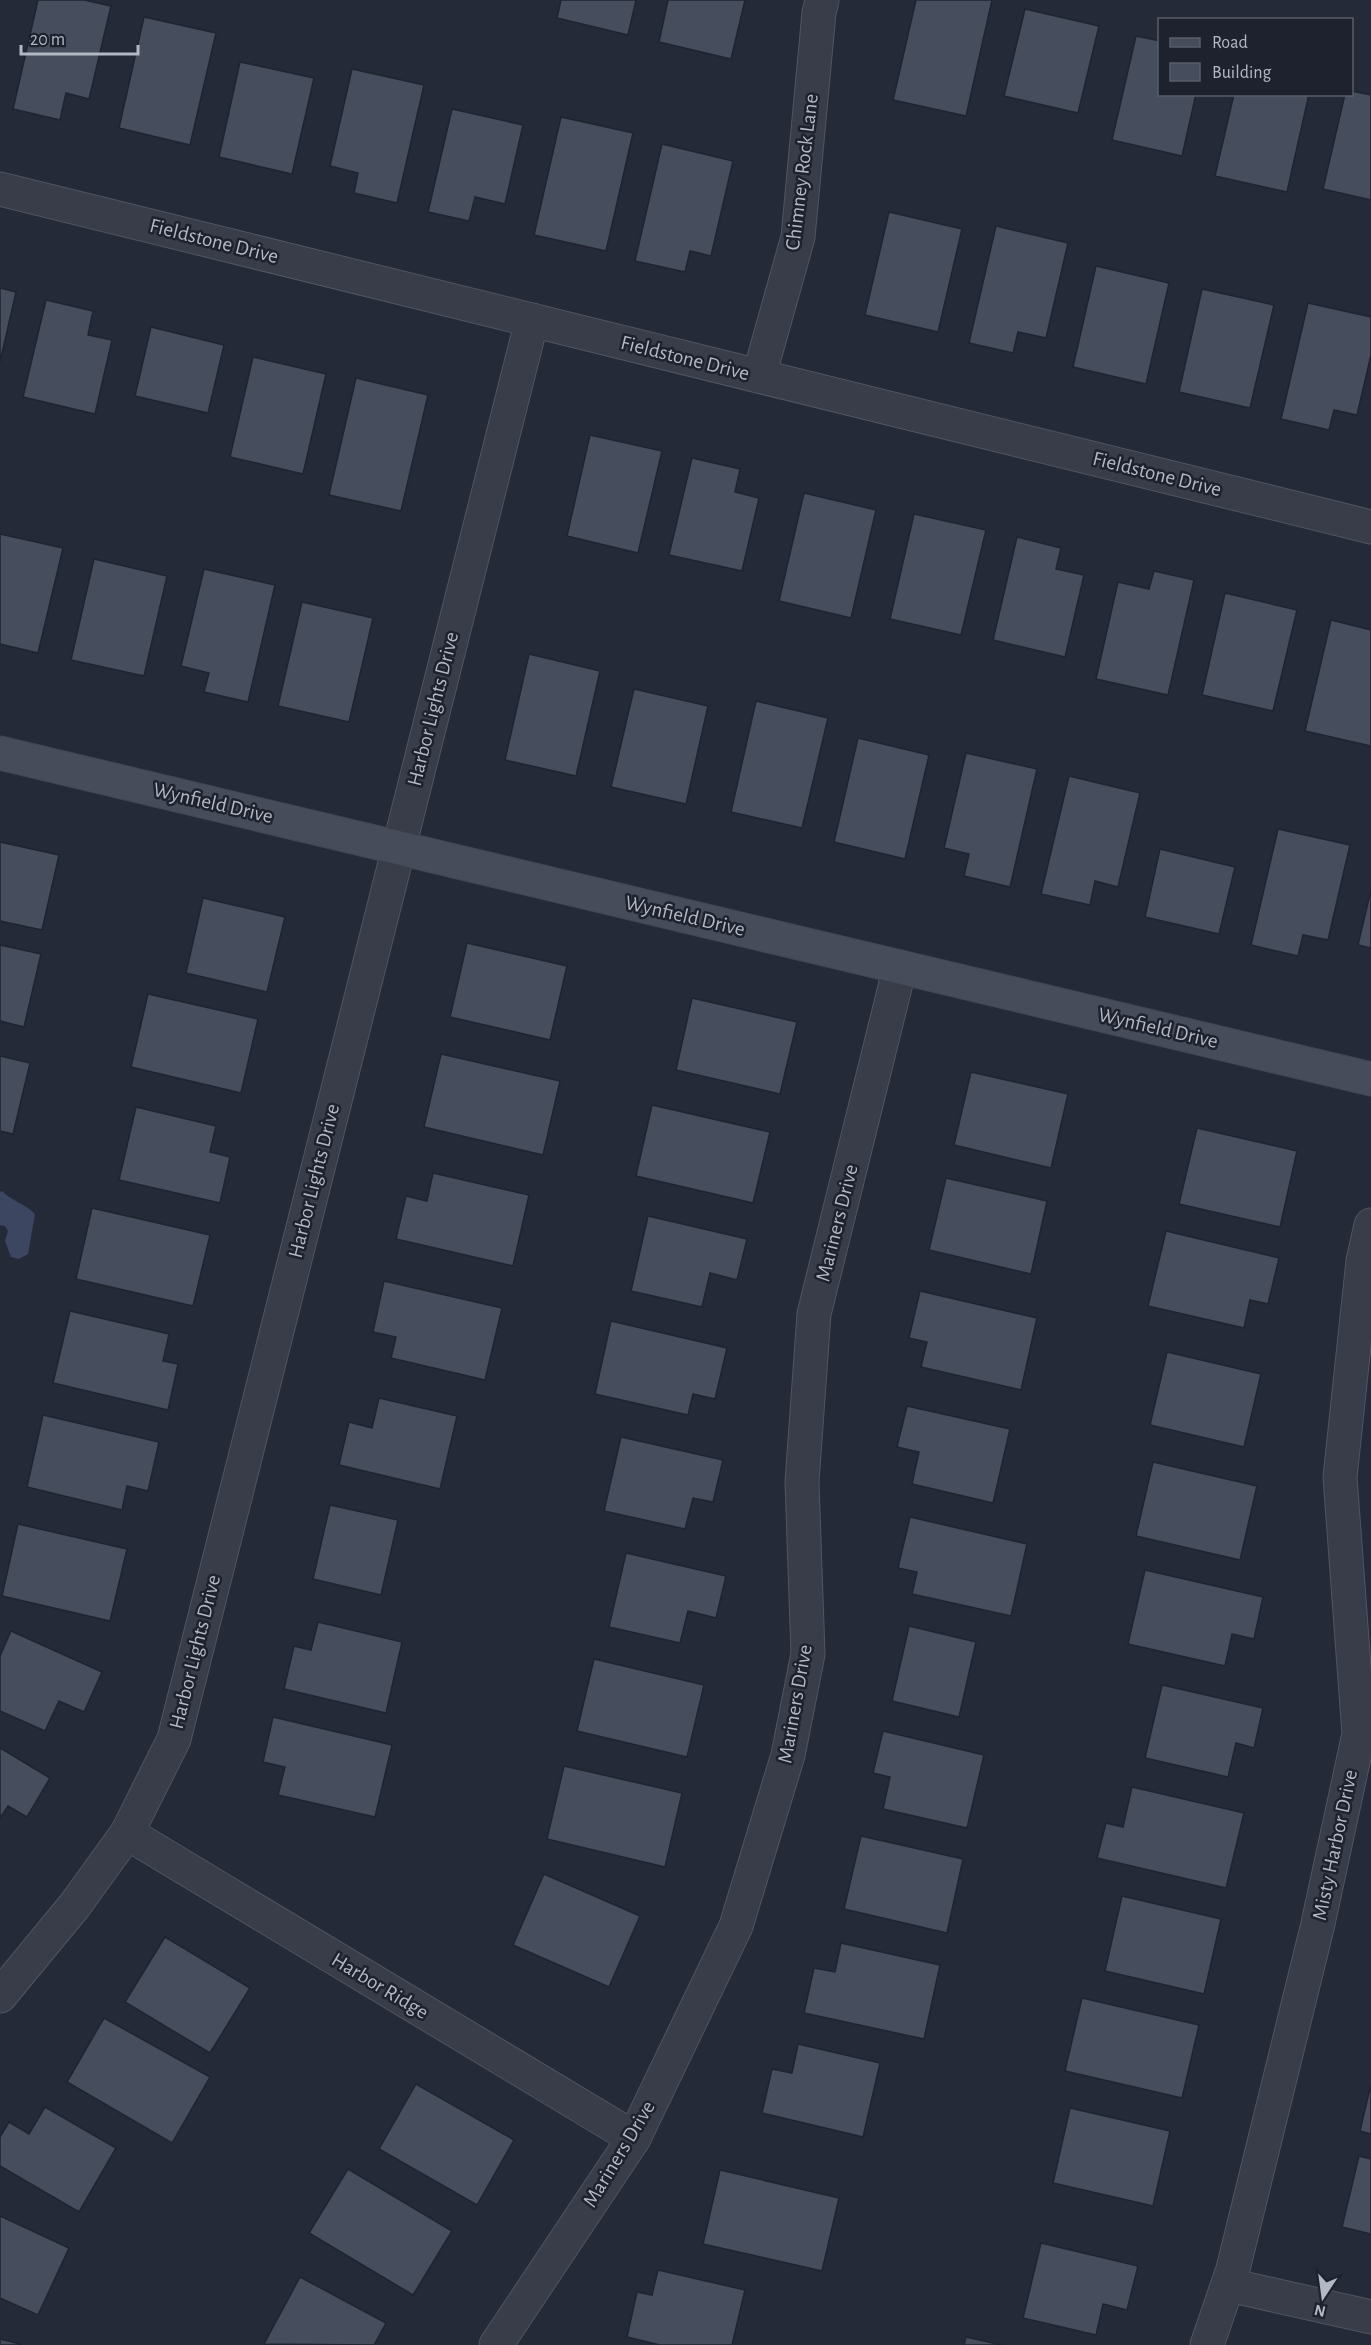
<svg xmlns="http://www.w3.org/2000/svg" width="1371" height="2345" viewBox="0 0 1371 2345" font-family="'Alegreya Sans',sans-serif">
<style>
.water{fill:#3c4660}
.building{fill:#464d5d;stroke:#1f2430;stroke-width:1.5}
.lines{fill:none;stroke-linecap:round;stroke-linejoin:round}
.street-casing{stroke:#505561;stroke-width:35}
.secondary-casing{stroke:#414652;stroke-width:35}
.street{stroke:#383d49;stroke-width:33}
.secondary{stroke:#474c5b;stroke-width:33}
.labels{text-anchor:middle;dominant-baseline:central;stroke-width:5;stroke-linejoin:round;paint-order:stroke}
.street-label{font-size:21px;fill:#b3b8c5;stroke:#1d222e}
</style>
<rect width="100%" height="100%" fill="#252a38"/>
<path class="water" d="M 2,1191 C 12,1201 25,1204 35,1214 L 28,1254 L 19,1259 L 11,1257 L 5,1241 L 8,1231 L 5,1226 L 0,1225 L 0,1192 Z"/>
<g class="building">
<path d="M 38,0 L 84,0 L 111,6 L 89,99 L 66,93 L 60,120 L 13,109 Z"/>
<path d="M 561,0 L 636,0 L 628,35 L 557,18 Z"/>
<path d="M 668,0 L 745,0 L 731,59 L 659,42 Z"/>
<path d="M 916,0 L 992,0 L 966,116 L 893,100 Z"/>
<path d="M 1025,9 L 1099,26 L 1078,113 L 1004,96 Z"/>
<path d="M 144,17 L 216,33 L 190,145 L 119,128 Z"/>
<path d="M 1136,36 L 1160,41 L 1160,94 L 1196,94 L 1182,156 L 1112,140 Z"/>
<path d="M 240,62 L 314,78 L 292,174 L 219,157 Z"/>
<path d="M 352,69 L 424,85 L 397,203 L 354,193 L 358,173 L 330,166 Z"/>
<path d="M 1352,91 L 1371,95 L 1371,200 L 1323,189 L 1345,94 L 1352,94 Z"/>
<path d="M 1234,94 L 1309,94 L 1287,192 L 1215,176 Z"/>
<path d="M 452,109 L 523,125 L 505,204 L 475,197 L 469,221 L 428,212 Z"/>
<path d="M 561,117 L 633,133 L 606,251 L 534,235 Z"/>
<path d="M 662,144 L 733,161 L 711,256 L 690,251 L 685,272 L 635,261 Z"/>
<path d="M 889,212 L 962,229 L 938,332 L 865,315 Z"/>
<path d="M 996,226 L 1068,243 L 1046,338 L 1018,332 L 1013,353 L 969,343 Z"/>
<path d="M 1096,266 L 1169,283 L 1146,384 L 1073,367 Z"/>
<path d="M 0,288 L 16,292 L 0,362 Z"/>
<path d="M 1202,289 L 1274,305 L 1250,408 L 1179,392 Z"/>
<path d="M 46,300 L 93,311 L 88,335 L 112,340 L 95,414 L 23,397 Z"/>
<path d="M 1308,303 L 1371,317 L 1371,355 L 1357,415 L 1334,410 L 1329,430 L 1281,419 Z"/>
<path d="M 151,327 L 224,345 L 208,413 L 135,396 Z"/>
<path d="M 253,357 L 326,374 L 303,474 L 230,457 Z"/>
<path d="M 356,378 L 428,395 L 401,511 L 329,495 Z"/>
<path d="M 590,435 L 662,451 L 638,553 L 567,536 Z"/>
<path d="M 692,458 L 740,469 L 735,492 L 759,498 L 742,571 L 669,555 Z"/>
<path d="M 804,493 L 876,510 L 851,618 L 779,601 Z"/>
<path d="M 914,514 L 986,530 L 961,635 L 890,619 Z"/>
<path d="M 0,534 L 63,548 L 38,653 L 0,644 Z"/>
<path d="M 1017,537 L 1061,548 L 1056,569 L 1084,575 L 1065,657 L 993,640 Z"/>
<path d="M 94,559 L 167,576 L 144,676 L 71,660 Z"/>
<path d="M 204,569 L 275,585 L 248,702 L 204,692 L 209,673 L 181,666 Z"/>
<path d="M 1154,571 L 1194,580 L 1168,695 L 1096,679 L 1118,582 L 1149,589 Z"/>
<path d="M 1225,593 L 1297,610 L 1273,711 L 1202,695 Z"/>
<path d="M 302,602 L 373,618 L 349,722 L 278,706 Z"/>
<path d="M 1331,620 L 1371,630 L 1371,746 L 1305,731 Z"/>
<path d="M 529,654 L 600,671 L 576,776 L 505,760 Z"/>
<path d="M 634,689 L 708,706 L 686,804 L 611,787 Z"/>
<path d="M 756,701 L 828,718 L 802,828 L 731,812 Z"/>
<path d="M 858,738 L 929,755 L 905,859 L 834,842 Z"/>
<path d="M 966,753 L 1037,769 L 1010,887 L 964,876 L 969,854 L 944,848 Z"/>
<path d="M 1069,776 L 1140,793 L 1118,887 L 1095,881 L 1090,905 L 1041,894 Z"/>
<path d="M 1278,829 L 1350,845 L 1328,940 L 1303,935 L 1298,956 L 1251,945 Z"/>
<path d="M 0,842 L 59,855 L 42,930 L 0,921 Z"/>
<path d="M 1160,849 L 1235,867 L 1219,934 L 1145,917 Z"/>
<path d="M 1371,890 L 1371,948 L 1358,945 Z"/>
<path d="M 203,898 L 285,917 L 267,992 L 186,973 Z"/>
<path d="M 467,943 L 567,966 L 550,1040 L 450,1017 Z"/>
<path d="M 0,945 L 41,954 L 24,1027 L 0,1021 Z"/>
<path d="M 148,994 L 258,1019 L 241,1093 L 131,1067 Z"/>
<path d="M 692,998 L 797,1022 L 780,1094 L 676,1070 Z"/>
<path d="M 441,1054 L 560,1081 L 543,1155 L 424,1127 Z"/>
<path d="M 0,1056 L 30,1063 L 13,1134 L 0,1131 Z"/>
<path d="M 971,1072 L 1068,1094 L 1051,1168 L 954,1145 Z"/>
<path d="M 652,1105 L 770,1132 L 753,1203 L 636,1176 Z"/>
<path d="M 136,1107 L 216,1126 L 210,1152 L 230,1157 L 220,1203 L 119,1180 Z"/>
<path d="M 1197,1128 L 1297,1151 L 1280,1227 L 1179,1204 Z"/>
<path d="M 433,1173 L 529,1195 L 513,1266 L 396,1239 L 406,1196 L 427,1201 Z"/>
<path d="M 946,1178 L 1047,1201 L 1031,1274 L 929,1250 Z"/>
<path d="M 92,1208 L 210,1235 L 193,1306 L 76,1279 Z"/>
<path d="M 648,1216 L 747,1239 L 737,1280 L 710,1273 L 702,1307 L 631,1291 Z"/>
<path d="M 1166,1231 L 1279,1258 L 1268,1304 L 1250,1300 L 1244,1328 L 1148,1306 Z"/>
<path d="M 384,1281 L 502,1308 L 485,1380 L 391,1358 L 396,1337 L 373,1332 Z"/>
<path d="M 920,1291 L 1037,1318 L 1021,1390 L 921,1367 L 927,1342 L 909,1338 Z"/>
<path d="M 70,1311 L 169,1334 L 163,1361 L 178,1364 L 168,1410 L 53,1383 Z"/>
<path d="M 611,1321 L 727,1348 L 715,1399 L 693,1394 L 688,1415 L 595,1394 Z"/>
<path d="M 1167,1352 L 1261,1374 L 1244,1447 L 1150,1425 Z"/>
<path d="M 379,1398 L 457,1416 L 440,1489 L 339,1465 L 349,1422 L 372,1428 Z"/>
<path d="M 907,1406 L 1010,1429 L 993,1503 L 912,1484 L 919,1452 L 897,1447 Z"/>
<path d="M 43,1415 L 159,1442 L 148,1491 L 127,1486 L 122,1510 L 27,1487 Z"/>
<path d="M 621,1437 L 723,1460 L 713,1502 L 693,1498 L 685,1529 L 604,1511 Z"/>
<path d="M 1153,1462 L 1257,1486 L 1240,1560 L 1136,1536 Z"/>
<path d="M 330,1505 L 398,1520 L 381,1595 L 313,1579 Z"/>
<path d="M 910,1517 L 1027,1544 L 1011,1616 L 912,1594 L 917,1572 L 898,1568 Z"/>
<path d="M 18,1524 L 127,1549 L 110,1621 L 2,1596 Z"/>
<path d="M 626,1553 L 726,1576 L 716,1618 L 688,1611 L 680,1643 L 609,1627 Z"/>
<path d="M 1145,1570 L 1263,1597 L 1254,1639 L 1232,1634 L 1225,1666 L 1128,1644 Z"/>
<path d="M 318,1622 L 402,1642 L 386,1713 L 284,1689 L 294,1646 L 311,1650 Z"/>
<path d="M 909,1626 L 976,1642 L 959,1717 L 892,1701 Z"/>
<path d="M 11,1631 L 102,1672 L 84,1712 L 59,1701 L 45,1731 L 0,1711 L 0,1656 Z"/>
<path d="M 594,1659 L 704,1685 L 687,1757 L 577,1731 Z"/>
<path d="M 1162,1685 L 1263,1708 L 1254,1748 L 1236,1743 L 1228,1777 L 1145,1758 Z"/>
<path d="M 273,1717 L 392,1745 L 375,1817 L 278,1795 L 285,1767 L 263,1762 Z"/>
<path d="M 883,1731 L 984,1755 L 967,1828 L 883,1809 L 890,1777 L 873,1773 Z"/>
<path d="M 0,1748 L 50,1778 L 27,1817 L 8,1806 L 0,1818 Z"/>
<path d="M 564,1766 L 682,1793 L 665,1867 L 547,1839 Z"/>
<path d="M 1132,1787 L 1244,1813 L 1226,1888 L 1097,1858 L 1106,1823 L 1123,1827 Z"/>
<path d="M 861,1836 L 963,1859 L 947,1933 L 844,1909 Z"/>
<path d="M 544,1874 L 640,1916 L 609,1987 L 513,1945 Z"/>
<path d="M 1122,1896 L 1221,1919 L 1204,1994 L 1105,1971 Z"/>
<path d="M 165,1937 L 250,1988 L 210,2053 L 125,2002 Z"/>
<path d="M 841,1943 L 940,1965 L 924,2039 L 804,2013 L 814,1968 L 835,1972 Z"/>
<path d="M 1082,1998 L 1199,2025 L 1182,2098 L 1065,2071 Z"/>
<path d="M 104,2018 L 210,2077 L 172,2143 L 67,2082 Z"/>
<path d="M 798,2044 L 880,2063 L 863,2137 L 762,2113 L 772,2069 L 792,2073 Z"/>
<path d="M 416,2084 L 514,2140 L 477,2205 L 379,2149 Z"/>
<path d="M 1371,2084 L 1371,2134 L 1360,2131 Z"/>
<path d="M 45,2107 L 116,2148 L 79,2212 L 0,2166 L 0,2137 L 9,2122 L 29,2134 Z"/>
<path d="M 1070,2108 L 1170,2131 L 1153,2206 L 1053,2183 Z"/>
<path d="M 1359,2156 L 1371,2159 L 1371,2234 L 1342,2227 Z"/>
<path d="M 348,2169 L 452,2231 L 413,2295 L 309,2233 Z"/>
<path d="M 720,2170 L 839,2198 L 822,2271 L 703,2244 Z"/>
<path d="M 0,2216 L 69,2248 L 38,2315 L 0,2298 Z"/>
<path d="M 1041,2243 L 1138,2266 L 1127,2310 L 1103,2304 L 1096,2335 L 1023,2318 Z"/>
<path d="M 658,2270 L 745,2290 L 732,2345 L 660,2345 L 627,2337 L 637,2292 L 652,2295 Z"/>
<path d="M 300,2277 L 386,2323 L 374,2345 L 264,2344 Z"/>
<path d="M 966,2337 L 1002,2345 L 964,2345 Z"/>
<path d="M 0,2339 L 20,2344 L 20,2345 L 0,2345 Z"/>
</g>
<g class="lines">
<defs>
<g id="street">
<path d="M 0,189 L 1371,527"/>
<path d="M 759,376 L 798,237 L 819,13 L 822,0"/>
<path d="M 127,1833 L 634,2138"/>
<path d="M 0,1996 L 75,1905 L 127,1833 L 174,1739 L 532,320"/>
<path d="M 1229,2285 L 1371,2317"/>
<path d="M 496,2345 L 634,2138 L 736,1926 L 788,1755 L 808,1654 L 802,1482 L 814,1314 L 900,967"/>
<path d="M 1207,2345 L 1233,2269 L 1317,1928 L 1359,1734 L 1340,1477 L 1363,1261 L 1371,1225"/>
</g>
<path id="secondary" d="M 0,753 L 1371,1079"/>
</defs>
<use href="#street" class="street-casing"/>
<use href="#secondary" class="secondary-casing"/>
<use href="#street" class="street"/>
<use href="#secondary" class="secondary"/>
</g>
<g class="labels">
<g class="street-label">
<text transform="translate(802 172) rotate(-83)">Chimney Rock Lane</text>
<text transform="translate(214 241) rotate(14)">Fieldstone Drive</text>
<text transform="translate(685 358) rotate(14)">Fieldstone Drive</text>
<text transform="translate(1157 474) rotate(14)">Fieldstone Drive</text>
<text transform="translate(433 709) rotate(-76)">Harbor Lights Drive</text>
<text transform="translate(213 803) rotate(13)">Wynfield Drive</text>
<text transform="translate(685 916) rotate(13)">Wynfield Drive</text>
<text transform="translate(1158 1028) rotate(13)">Wynfield Drive</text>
<text transform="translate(314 1181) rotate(-76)">Harbor Lights Drive</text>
<text transform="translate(837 1223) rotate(-76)">Mariners Drive</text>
<text transform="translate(195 1652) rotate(-76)">Harbor Lights Drive</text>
<text transform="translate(795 1704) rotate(-80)">Mariners Drive</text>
<text transform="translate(1335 1845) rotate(-78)">Misty Harbor Drive</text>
<text transform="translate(380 1986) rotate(31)">Harbor Ridge</text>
<text transform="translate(619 2154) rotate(-59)">Mariners Drive</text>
</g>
</g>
<rect x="1158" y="18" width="195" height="78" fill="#1d222e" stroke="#595e6a" stroke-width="1.5"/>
<rect x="1170" y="38" width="30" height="9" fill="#474c5b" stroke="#595e6a" stroke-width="1.5"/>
<text x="1212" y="48" font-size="18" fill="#b3b8c5">Road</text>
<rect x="1170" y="63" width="30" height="18" fill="#464d5d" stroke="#595e6a" stroke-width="1.5"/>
<text x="1212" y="78" font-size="18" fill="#b3b8c5">Building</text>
<g transform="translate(1323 2297) rotate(193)" stroke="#1d222e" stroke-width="4.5" paint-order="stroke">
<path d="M0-4.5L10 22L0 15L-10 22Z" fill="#b3b8c5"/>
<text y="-9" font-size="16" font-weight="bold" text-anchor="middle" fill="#b3b8c5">N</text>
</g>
<path d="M21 45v9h117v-9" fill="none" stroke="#b3b8c5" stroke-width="3"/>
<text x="30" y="45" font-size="18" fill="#b3b8c5" stroke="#1d222e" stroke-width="4.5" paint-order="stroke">20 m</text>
</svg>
